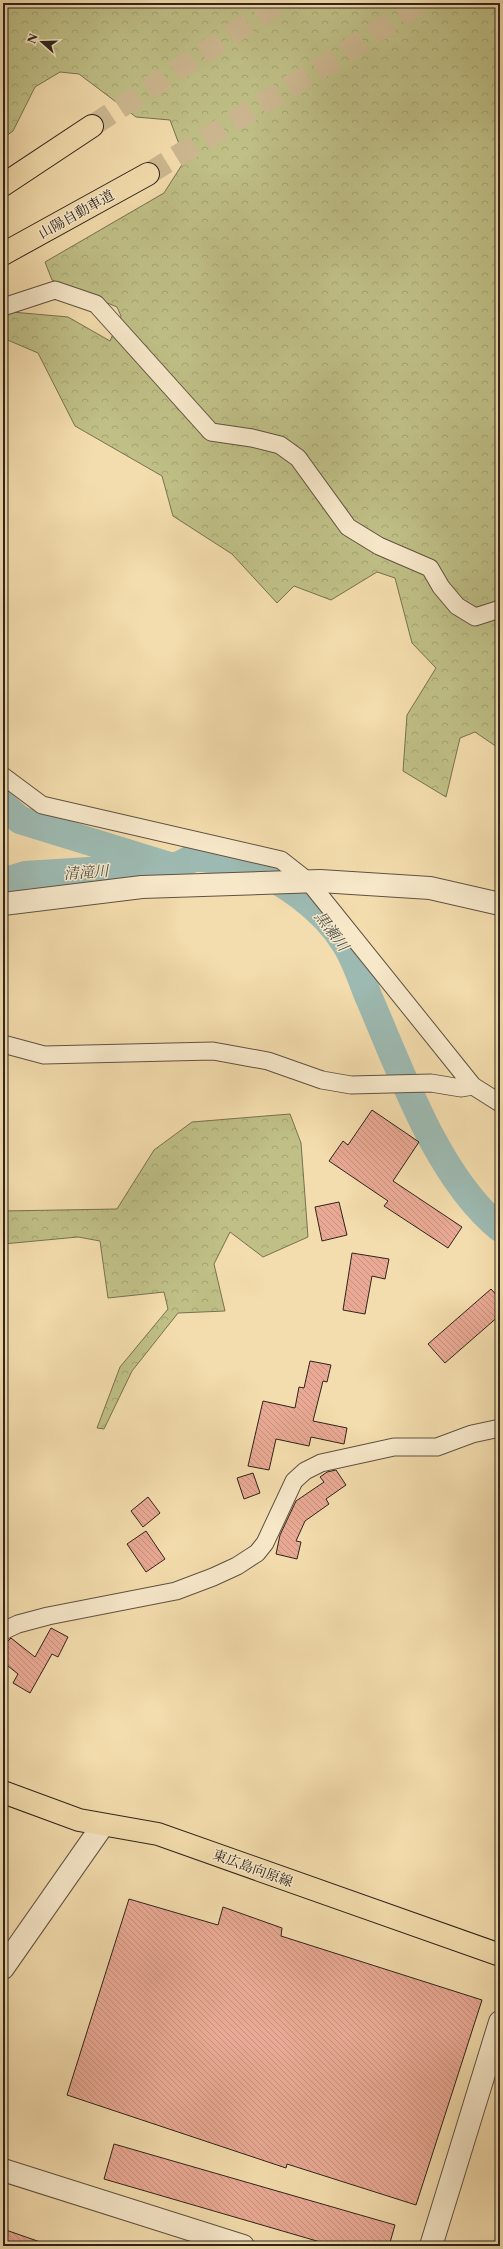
<svg xmlns="http://www.w3.org/2000/svg" width="503" height="2249" viewBox="0 0 503 2249" font-family="'Libre Caslon Text','Noto Serif JP',serif">
<style>
.forest{fill:url(#forest-crowns);stroke:#767251}
.lines{fill:none;stroke-linecap:round;stroke-linejoin:round}
.river{stroke:#9dbab2;stroke-width:28}
.building{fill:url(#building-back-hatch);stroke:#2e241c}
.motorway-tunnel{stroke:#ccb790;stroke-width:22;stroke-dasharray:22 11;stroke-linecap:butt}
.minor-casing{stroke:#5f5240;stroke-width:19}
.tertiary-casing{stroke:#5f5240;stroke-width:24}
.primary-casing{stroke:#2e241c;stroke-width:24}
.motorway-casing{stroke:#2e241c;stroke-width:24}
.path{stroke:#2e241c;stroke-width:2.5;stroke-dasharray:1 2;stroke-linecap:butt}
.minor{stroke:#f7e8ca;stroke-width:17}
.tertiary{stroke:#f7e8ca;stroke-width:22}
.primary{stroke:#f3dcad;stroke-width:22}
.motorway{stroke:#f3dcad;stroke-width:22}
.labels{text-anchor:middle;dominant-baseline:central;stroke-width:3;stroke-linejoin:round;paint-order:stroke}
.street-label{font-size:14px;fill:#2e241c;stroke:#f7e8ca}
.water-label{font-size:15px;font-style:italic;fill:#4f5149;stroke:#f7e8ca}
</style>
<defs>
<pattern id="forest-crowns" width="20" height="18" patternUnits="userSpaceOnUse"><rect width="20" height="18" fill="#bfbf86"/><path d="M2 6a3 3 0 1 1 6 0M12 15a3 3 0 1 1 6 0" fill="none" stroke="#a4a473"/></pattern>
<pattern id="building-back-hatch" width="6" height="6" patternUnits="userSpaceOnUse"><rect width="6" height="6" fill="#e9a994"/><path d="M-1 5l2 2M0 0l6 6M5-1l2 2" fill="none" stroke="#c8917f"/></pattern>
</defs>
<rect width="100%" height="100%" fill="#f3dcad"/>
<filter id="stains"><feTurbulence type="fractalNoise" baseFrequency=".005" numOctaves="4"/><feColorMatrix values="0 0 0 0 .2 0 0 0 0 .09 0 0 0 0 .02 0 0 0 .5 -.17"/></filter>
<radialGradient id="worn" r=".72"><stop offset=".6" stop-color="#630" stop-opacity="0"/><stop offset="1" stop-color="#630" stop-opacity=".3"/></radialGradient>
<g class="forest">
<path d="M 3,3 L 500,3 L 500,749 L 475,732 L 460,738 L 446,797 L 403,771 L 407,715 L 436,668 L 412,643 L 395,578 L 377,572 L 331,600 L 294,586 L 277,603 L 232,554 L 173,516 L 162,476 L 75,426 L 38,353 L 3,338 L 3,315 L 12,312 L 68,317 L 110,341 L 121,316 L 117,307 L 52,280 L 45,262 L 164,193 L 185,160 L 170,120 L 136,117 L 79,74 L 60,72 L 35,87 L 13,131 L 3,138 Z"/>
<path d="M 290,1114 L 301,1143 L 308,1237 L 263,1257 L 230,1232 L 214,1264 L 225,1311 L 178,1313 L 132,1371 L 104,1429 L 97,1428 L 120,1367 L 168,1309 L 164,1292 L 108,1298 L 100,1241 L 78,1237 L 3,1244 L 3,1211 L 117,1209 L 154,1150 L 192,1122 Z"/>
</g>
<g class="lines">
<g class="river">
<path d="M 3,805 L 20,820 L 169,866 C 180,868 184,861 194,858 C 202,857 230,863 239,865 C 279,875 325,910 346,945 C 356,961 362,981 369,998 C 401,1071 437,1177 500,1228"/>
<path d="M 3,882 L 25,875 L 153,867"/>
</g>
</g>
<g class="building">
<path d="M 372,1110 L 419,1142 L 393,1181 L 462,1227 L 448,1248 L 384,1206 L 388,1201 L 329,1161 L 343,1141 L 348,1145 Z"/>
<path d="M 339,1202 L 347,1235 L 322,1241 L 315,1207 Z"/>
<path d="M 352,1253 L 389,1259 L 385,1279 L 372,1276 L 365,1314 L 343,1310 Z"/>
<path d="M 491,1289 L 500,1299 L 500,1315 L 445,1363 L 428,1344 Z"/>
<path d="M 310,1361 L 331,1365 L 327,1382 L 323,1381 L 313,1421 L 347,1428 L 344,1444 L 311,1437 L 309,1446 L 276,1439 L 269,1470 L 248,1466 L 263,1401 L 295,1408 L 299,1387 L 304,1388 Z"/>
<path d="M 336,1470 L 346,1485 L 326,1499 L 329,1504 L 305,1521 L 296,1541 L 301,1542 L 297,1559 L 276,1554 L 280,1535 L 296,1501 L 324,1482 L 320,1477 L 327,1472 Z"/>
<path d="M 253,1473 L 260,1493 L 244,1499 L 237,1478 Z"/>
<path d="M 148,1497 L 160,1513 L 143,1527 L 131,1511 Z"/>
<path d="M 146,1531 L 165,1559 L 146,1572 L 127,1544 Z"/>
<path d="M 51,1628 L 68,1637 L 58,1657 L 52,1654 L 30,1693 L 13,1683 L 18,1674 L 3,1662 L 3,1646 L 11,1638 L 35,1657 Z"/>
<path d="M 129,1899 L 218,1925 L 223,1907 L 282,1928 L 281,1936 L 482,2000 L 416,2205 L 287,2164 L 286,2168 L 67,2095 Z"/>
<path d="M 114,2144 L 395,2225 L 389,2246 L 334,2246 L 104,2179 Z"/>
<path d="M 3,2229 L 46,2244 L 46,2246 L 3,2246 Z"/>
</g>
<g class="lines">
<g class="motorway-tunnel">
<path d="M 92,126 L 279,3"/>
<path d="M 148,174 L 325,65 L 421,3"/>
</g>
<defs>
<g id="minor">
<path d="M 3,307 L 55,290 L 96,304 L 211,432 L 252,438 L 280,445 L 298,458 L 348,527 L 379,546 L 430,568 L 441,587 L 457,606 L 475,617 L 500,609"/>
<path d="M 3,776 L 42,805 L 281,860 L 309,882 L 473,1086 L 500,1103"/>
<path d="M 3,1044 L 44,1055 L 213,1051 L 268,1061 L 322,1080 L 351,1085 L 431,1083 L 461,1088 L 473,1086"/>
<path d="M 3,1631 L 18,1624 L 48,1616 L 176,1591 L 213,1577 L 237,1566 L 257,1553 L 265,1543 L 294,1481 L 305,1471 L 321,1463 L 394,1447 L 437,1447 L 472,1434 L 500,1428"/>
</g>
<g id="tertiary">
<path d="M 3,904 L 142,887 L 320,881 L 430,888 L 500,904"/>
<path d="M 3,1968 L 103,1825"/>
<path d="M 3,2170 L 243,2246"/>
<path d="M 431,2246 L 500,2022"/>
</g>
<path id="primary" d="M 3,1792 L 79,1820 L 158,1834 L 500,1955"/>
<g id="motorway">
<path d="M 3,185 L 92,126"/>
<path d="M 3,254 L 148,174"/>
</g>
</defs>
<use href="#minor" class="minor-casing"/>
<use href="#tertiary" class="tertiary-casing"/>
<use href="#primary" class="primary-casing"/>
<use href="#motorway" class="motorway-casing"/>
<path class="path" d="M 3,400 L 3,408"/>
<use href="#minor" class="minor"/>
<use href="#tertiary" class="tertiary"/>
<use href="#primary" class="primary"/>
<use href="#motorway" class="motorway"/>
</g>
<g class="labels">
<g class="street-label">
<text transform="translate(76 214) rotate(-29)">山陽自動車道</text>
<text transform="translate(253 1868) rotate(20)">東広島向原線</text>
</g>
<g class="water-label">
<text transform="translate(86 872) rotate(-4)">清滝川</text>
<text transform="translate(332 931) rotate(53)">黒瀬川</text>
</g>
</g>
<rect width="503" height="2249" fill="none" stroke="#f3dcad" stroke-width="16"/>
<rect x="4" y="4" width="495" height="2241" fill="none" stroke="#2e241c" stroke-width="2"/>
<rect x="8" y="8" width="487" height="2233" fill="none" stroke="#2e241c"/>
<g transform="translate(42 42) rotate(290)" stroke="#f7e8ca" stroke-width="3" paint-order="stroke">
<path d="M0-3L7 15L0 10L-7 15Z" fill="#2e241c"/>
<text y="-6" font-size="11" font-weight="bold" text-anchor="middle" fill="#2e241c">N</text>
</g>
<rect width="100%" height="100%" filter="url(#stains)"/>
<rect width="100%" height="100%" fill="url(#worn)"/>
</svg>
